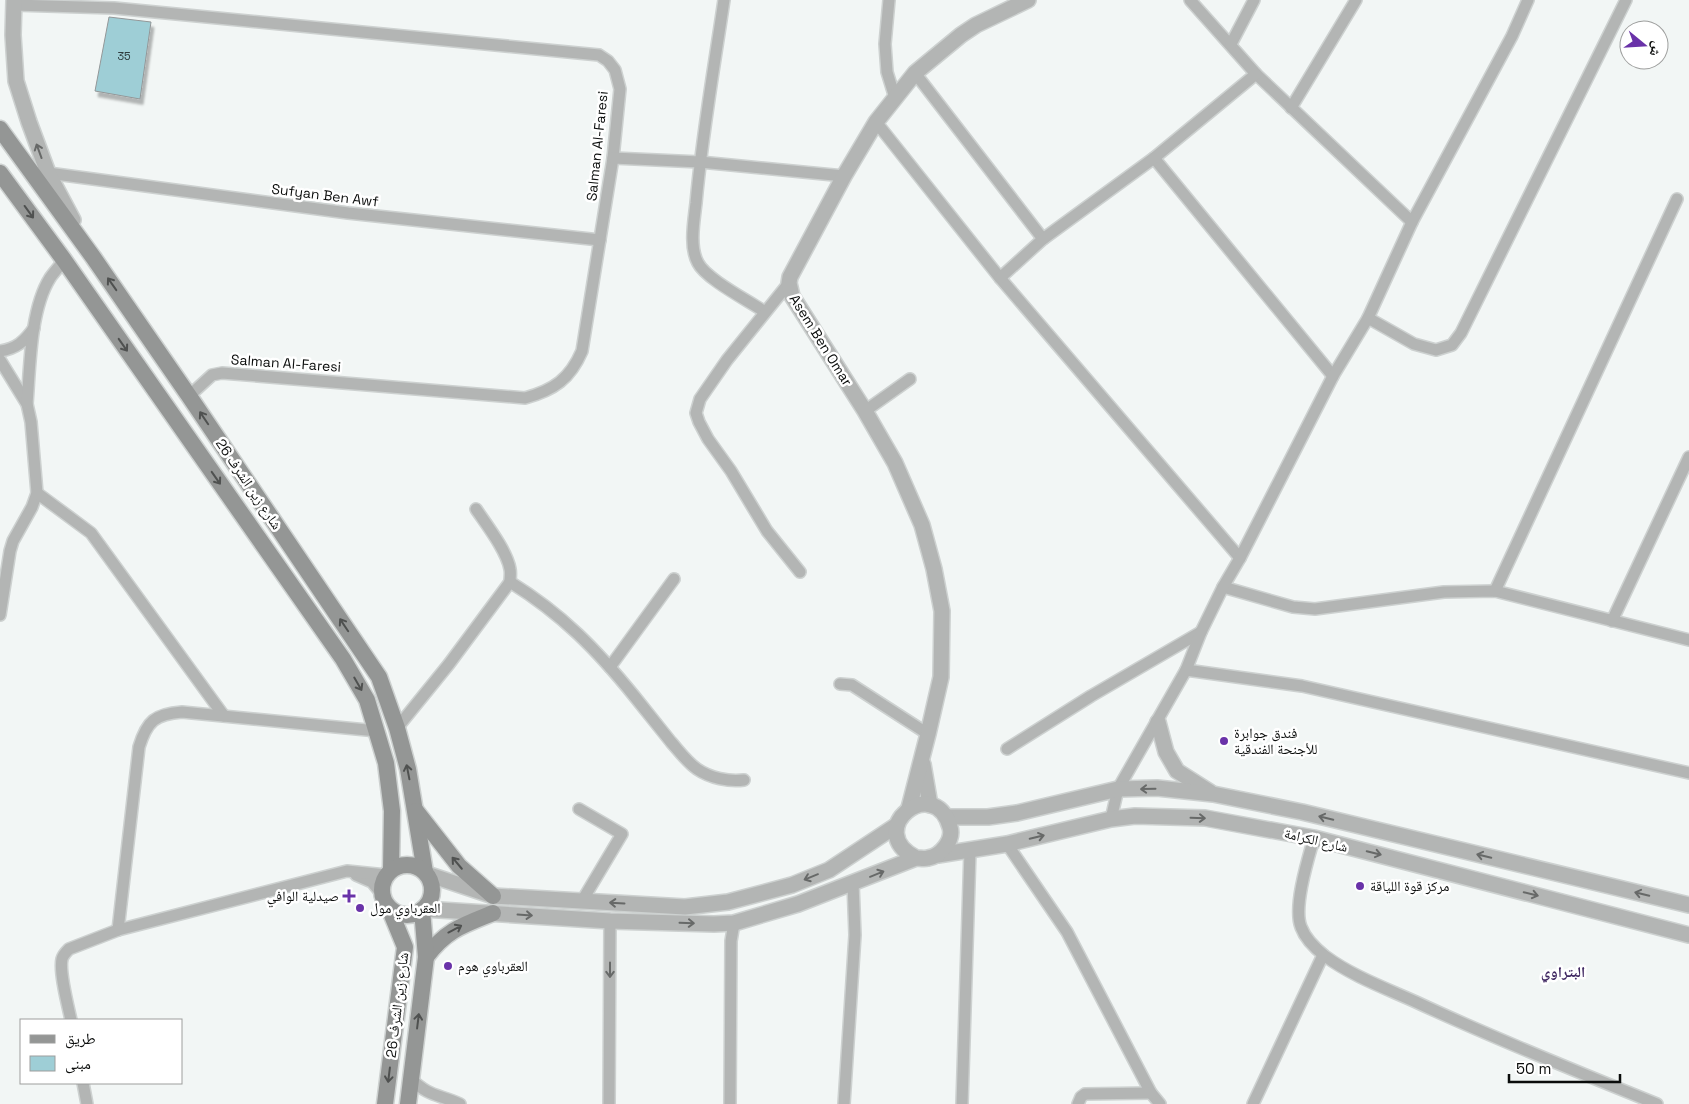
<svg xmlns="http://www.w3.org/2000/svg" width="1689" height="1104" viewBox="0 0 1689 1104" font-family="'Space Grotesk','Noto Naskh Arabic',sans-serif">
<style>
.building{fill:#9eced6;stroke:#939798;filter:url(#shadow)}
.lines{fill:none;stroke-linecap:round;stroke-linejoin:round}
.minor-casing{stroke:#cdd1d0;stroke-width:14}
.tertiary-casing{stroke:#cdd1d0;stroke-width:18}
.secondary-casing{stroke:#cdd1d0;stroke-width:19}
.minor{stroke:#b3b5b4;stroke-width:11}
.tertiary{stroke:#b3b5b4;stroke-width:15}
.secondary{stroke:#949695;stroke-width:16}
.oneway{stroke:#676968}
.oneway2{stroke:#4f5150}
.poi-dot{fill:#6932a8;stroke:#fff;stroke-width:2}
.labels{text-anchor:middle;dominant-baseline:central;stroke-width:5;stroke-linejoin:round;paint-order:stroke}
.number-label{font-size:11px;fill:#2f3c3e}
.street-label{font-size:14px;fill:#0a0c0b;stroke:#fff}
.poi-label{font-size:14px;fill:#0a0c0b;stroke:#fff;text-anchor:start}
.neighbourhood-label{font-size:15px;font-weight:bold;fill:#402862;stroke:#fff}
</style>
<defs>
<filter id="shadow"><feDropShadow dx="3" dy="5.5" stdDeviation="1" flood-color="#0004"/></filter>
</defs>
<rect width="100%" height="100%" fill="#f2f6f5"/>
<path class="building" d="M 109,17 L 151,22 L 140,99 L 95,91 Z"/>
<g class="lines">
<defs>
<g id="minor">
<path d="M 724,0 C 714,68 702,135 696,203 C 694,221 689,247 698,263 C 706,279 749,301 765,312"/>
<path d="M 889,0 L 885,44 L 887,72 L 895,98"/>
<path d="M 1190,0 L 1256,74 L 1412,222"/>
<path d="M 14,5 L 114,8 L 599,55 L 608,61 L 615,70 L 620,89 L 613,158 L 582,351 C 570,379 554,390 525,398 L 222,373 L 212,375 L 189,396"/>
<path d="M 1231,44 L 1254,0"/>
<path d="M 915,73 L 1043,239"/>
<path d="M 1291,108 L 1356,0"/>
<path d="M 876,122 L 1000,278 L 1240,558"/>
<path d="M 613,158 L 700,162 L 844,176"/>
<path d="M 1154,158 L 1333,376"/>
<path d="M 48,173 L 348,213 L 600,240"/>
<path d="M 1000,278 L 1043,239 L 1154,158 L 1256,74"/>
<path d="M 789,283 L 727,360 L 700,399 L 696,413 L 699,422 L 708,439 L 731,471 L 767,531 L 800,572"/>
<path d="M 1368,318 L 1414,344 L 1436,350 L 1452,345 L 1461,333 L 1626,0"/>
<path d="M 0,351 C 16,349 25,341 34,328"/>
<path d="M 0,360 L 27,404 L 31,422 L 37,493 L 32,507 L 13,541 L 10,551 L 0,615"/>
<path d="M 27,404 C 30,367 30,310 50,278 C 54,272 60,266 64,260"/>
<path d="M 865,411 L 910,379"/>
<path d="M 37,493 L 91,533 L 224,716"/>
<path d="M 476,509 C 486,524 507,551 510,569 C 511,573 510,578 510,582"/>
<path d="M 1223,587 L 1293,607 L 1315,609 L 1444,592 L 1495,591 L 1689,640"/>
<path d="M 1495,591 L 1677,199"/>
<path d="M 1612,621 L 1689,457"/>
<path d="M 610,667 L 674,579"/>
<path d="M 1186,670 L 1302,686 L 1689,773"/>
<path d="M 840,684 L 852,685 L 928,734"/>
<path d="M 397,728 L 449,664 L 510,582 C 562,614 597,650 635,697 C 647,712 659,727 671,742 C 679,751 687,762 697,769 C 710,778 729,782 744,780"/>
<path d="M 1007,749 L 1091,696 L 1201,632"/>
<path d="M 579,809 L 622,834 L 582,901"/>
<path d="M 1111,819 L 1118,789 L 1186,670 L 1201,632 L 1223,587 L 1240,558 L 1333,376 L 1368,318 L 1412,222 L 1512,36 L 1528,0"/>
<path d="M 1314,838 C 1308,859 1293,907 1301,927 C 1305,938 1316,949 1325,956 C 1352,976 1385,988 1416,1002 C 1495,1039 1576,1071 1657,1104"/>
<path d="M 1007,844 L 1067,932 L 1151,1093 L 1160,1104"/>
<path d="M 356,875 L 372,882 L 381,893"/>
<path d="M 118,930 L 139,747 C 147,721 155,714 182,712 L 377,731"/>
<path d="M 71,1020 C 68,1006 59,972 62,959 C 63,955 66,952 69,949 L 118,930 L 347,871 L 386,875"/>
<path d="M 410,1078 C 429,1097 438,1094 460,1104"/>
<path d="M 83,1083 L 87,1104"/>
<path d="M 609,1104 L 610,921"/>
<path d="M 730,1104 L 731,941 L 734,923"/>
<path d="M 844,1104 L 855,935 L 853,883"/>
<path d="M 962,1104 L 970,851"/>
<path d="M 1078,1104 L 1081,1097 L 1085,1094 L 1151,1093"/>
<path d="M 1253,1104 L 1323,955"/>
</g>
<g id="tertiary">
<path d="M 14,0 L 13,35 L 16,81 L 29,122 L 48,173 L 73,220"/>
<path d="M 1158,722 L 1166,752 L 1177,771 L 1210,792"/>
<path d="M 923,764 L 930,805"/>
<path d="M 909,808 L 928,734 L 941,677 L 942,611 L 934,569 L 922,525 L 895,463 L 865,411 L 792,296 L 789,283 L 790,277 L 844,176 L 876,122 L 915,73 L 961,35 L 976,25 L 1028,0"/>
<path d="M 947,817 L 988,817 L 1017,813 L 1118,789 L 1157,788 L 1213,794 L 1302,812 L 1689,905"/>
<path d="M 938,855 L 1007,844 L 1111,819 L 1135,816 L 1205,818 L 1314,838 L 1689,935"/>
<path d="M 427,874 L 493,896 L 685,907 L 728,902 L 792,885 L 829,870 L 897,825"/>
<path d="M 424,909 L 610,921 L 714,924 L 734,923 L 798,904 L 916,858 C 920,858 924,859 928,858 C 941,856 954,840 950,827 C 934,772 862,830 916,858"/>
</g>
<g id="secondary">
<path d="M 0,129 L 93,257 L 189,396 L 379,677 L 397,728 L 408,769 L 425,872"/>
<path d="M 0,173 L 64,260 L 343,659 L 367,700 L 386,763 L 392,811 L 391,870"/>
<path d="M 416,811 L 459,866 L 493,896"/>
<circle cx="407" cy="890" r="25"/>
<path d="M 426,957 C 446,930 463,925 493,913"/>
<path d="M 385,1104 L 405,947 L 389,908"/>
<path d="M 408,1104 L 426,957 L 422,910"/>
</g>
</defs>
<use href="#minor" class="minor-casing"/>
<use href="#tertiary" class="tertiary-casing"/>
<use href="#secondary" class="secondary-casing"/>
<use href="#minor" class="minor"/>
<use href="#tertiary" class="tertiary"/>
<use href="#secondary" class="secondary"/>
</g>
<defs><path id="oneway-shaft" d="M-6 0H5M1.5-3L5.5 0L1.5 3" fill="none" stroke-width="1.6" stroke-linecap="round" stroke-linejoin="round" transform="scale(1.25)"/></defs>
<g class="oneway">
<use href="#oneway-shaft" transform="translate(39 151) rotate(-110)"/>
<use href="#oneway-shaft" transform="translate(1148 789) rotate(179)"/>
<use href="#oneway-shaft" transform="translate(1198 818) rotate(2)"/>
<use href="#oneway-shaft" transform="translate(1326 818) rotate(-166)"/>
<use href="#oneway-shaft" transform="translate(1037 837) rotate(-13)"/>
<use href="#oneway-shaft" transform="translate(1374 853) rotate(14)"/>
<use href="#oneway-shaft" transform="translate(1484 856) rotate(-166)"/>
<use href="#oneway-shaft" transform="translate(877 874) rotate(-22)"/>
<use href="#oneway-shaft" transform="translate(811 877) rotate(158)"/>
<use href="#oneway-shaft" transform="translate(1531 894) rotate(14)"/>
<use href="#oneway-shaft" transform="translate(1642 894) rotate(-166)"/>
<use href="#oneway-shaft" transform="translate(617 903) rotate(-177)"/>
<use href="#oneway-shaft" transform="translate(525 915) rotate(4)"/>
<use href="#oneway-shaft" transform="translate(687 923) rotate(2)"/>
<use href="#oneway-shaft" transform="translate(610 970) rotate(90)"/>
</g>
<g class="oneway2">
<use href="#oneway-shaft" transform="translate(29 212) rotate(54)"/>
<use href="#oneway-shaft" transform="translate(112 284) rotate(-125)"/>
<use href="#oneway-shaft" transform="translate(123 345) rotate(55)"/>
<use href="#oneway-shaft" transform="translate(204 418) rotate(-124)"/>
<use href="#oneway-shaft" transform="translate(216 478) rotate(55)"/>
<use href="#oneway-shaft" transform="translate(344 625) rotate(-124)"/>
<use href="#oneway-shaft" transform="translate(358 684) rotate(60)"/>
<use href="#oneway-shaft" transform="translate(408 772) rotate(-101)"/>
<use href="#oneway-shaft" transform="translate(457 863) rotate(-130)"/>
<use href="#oneway-shaft" transform="translate(455 929) rotate(-28)"/>
<use href="#oneway-shaft" transform="translate(418 1021) rotate(-83)"/>
<use href="#oneway-shaft" transform="translate(389 1075) rotate(97)"/>
</g>
<g class="poi-dot">
<circle cx="1224" cy="741" r="5"/>
<circle cx="1360" cy="886" r="5"/>
<path d="M346.5 888.5h5v5h5v5h-5v5h-5v-5h-5v-5h5z"/>
<circle cx="360" cy="908" r="5"/>
<circle cx="448" cy="966" r="5"/>
</g>
<g class="labels">
<g class="number-label">
<text x="124" y="56">35</text>
</g>
<g class="street-label">
<text transform="translate(597 146) rotate(-84)">Salman Al-Faresi</text>
<text transform="translate(325 195) rotate(7)">Sufyan Ben Awf</text>
<text transform="translate(821 340) rotate(58)">Asem Ben Omar</text>
<text transform="translate(286 363) rotate(4)">Salman Al-Faresi</text>
<text transform="translate(249 484) rotate(56)">شارع زين الشرف 26</text>
<text transform="translate(1316 840) rotate(13)">شارع الكرامة</text>
<text transform="translate(397 1005) rotate(-83)">شارع زين الشرف 26</text>
</g>
<g class="poi-label">
<text x="1234" y="733">فندق جوابرة<tspan x="1234" dy="16">للأجنحة الفندقية</tspan></text>
<text x="1370" y="886">مركز قوة اللياقة</text>
<text x="339" y="896" text-anchor="end">صيدلية الوافي</text>
<text x="370" y="908">العقرباوي مول</text>
<text x="458" y="966">العقرباوي هوم</text>
</g>
<g class="neighbourhood-label">
<text x="1563" y="971">البتراوي</text>
</g>
</g>
<rect x="20" y="1019" width="162" height="65" fill="#ffffff" stroke="#9d9e9d"/>
<rect x="30" y="1035" width="25" height="8" fill="#949695" stroke="#9d9e9d"/>
<text x="65" y="1044" font-size="15" fill="#0a0c0b">طريق</text>
<rect x="30" y="1056" width="25" height="15" fill="#9eced6" stroke="#9d9e9d"/>
<text x="65" y="1069" font-size="15" fill="#0a0c0b">مبنى</text>
<g transform="translate(1644 45) rotate(108)"><circle r="24" fill="#ffffff" stroke="#9d9e9d"/>
<path d="M0-4L9 19L0 12L-9 19Z" fill="#6932a8"/>
<text y="-8" font-size="14" font-weight="bold" text-anchor="middle" fill="#0a0c0b">ش</text>
</g>
<path d="M1509 1074v8h111v-8" fill="none" stroke="#0a0c0b" stroke-width="2.5"/>
<text x="1516" y="1074" font-size="15" fill="#0a0c0b" stroke="#ffffff" stroke-width="4" paint-order="stroke">50 m</text>
</svg>
